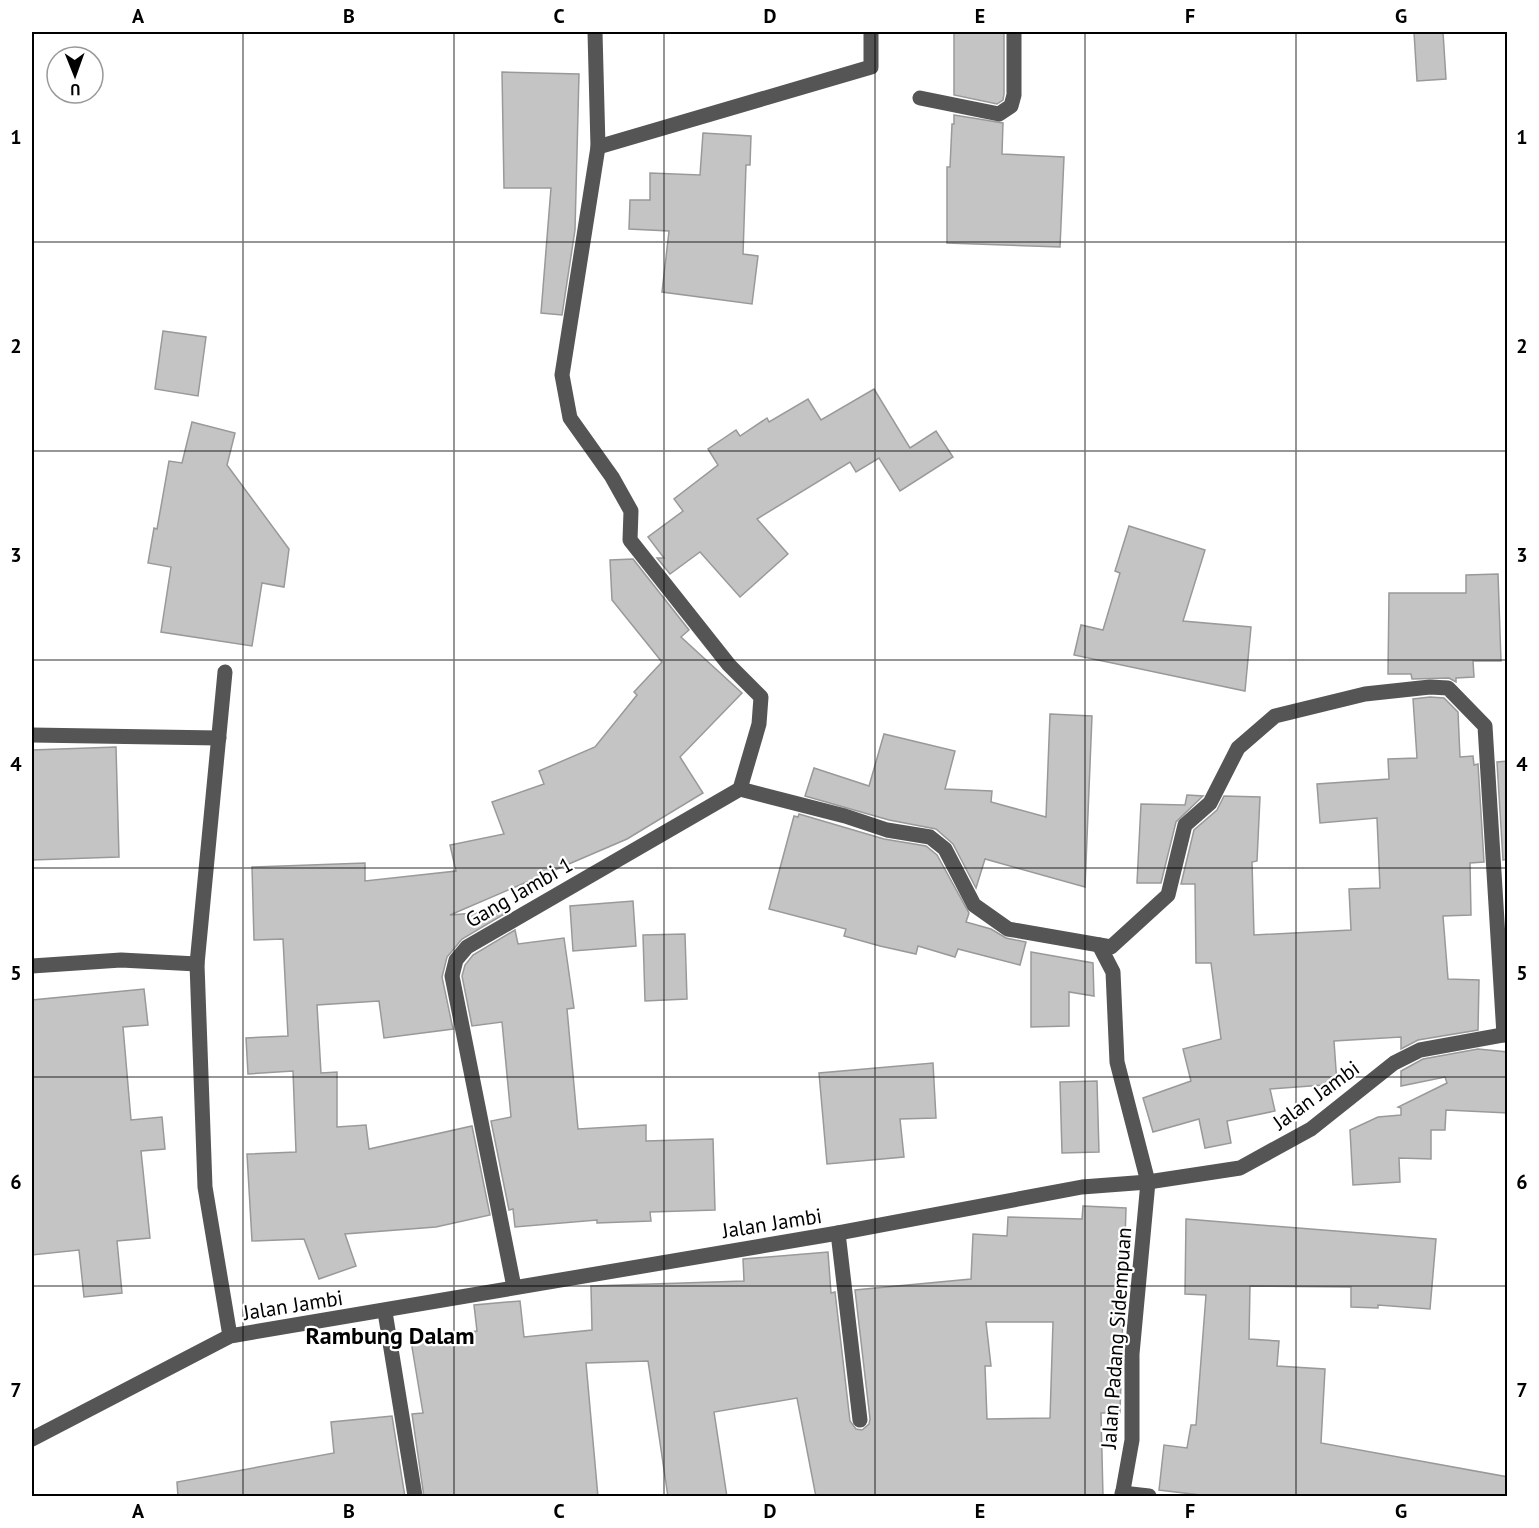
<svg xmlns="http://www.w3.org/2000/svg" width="1539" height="1528" viewBox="0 0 1539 1528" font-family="'PT Sans',sans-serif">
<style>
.building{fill:#c4c4c4;stroke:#999;stroke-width:1.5;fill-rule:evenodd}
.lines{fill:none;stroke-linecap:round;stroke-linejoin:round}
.minor{stroke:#555;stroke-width:15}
.grid{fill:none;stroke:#000;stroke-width:1.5;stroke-opacity:0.55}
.labels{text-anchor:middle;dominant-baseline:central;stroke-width:4.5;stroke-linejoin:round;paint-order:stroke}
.street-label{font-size:21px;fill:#000;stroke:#fff}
.quarter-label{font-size:24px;font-weight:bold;fill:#000;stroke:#fff}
.neatline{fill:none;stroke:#000;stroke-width:2}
.grid-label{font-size:20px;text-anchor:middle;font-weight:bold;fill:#000}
</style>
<rect width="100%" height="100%" fill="#fff"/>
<g class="building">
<path d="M 954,32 L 1004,32 L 1004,94 L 1003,100 L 997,104 L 954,95 Z"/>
<path d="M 1414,32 L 1443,32 L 1446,79 L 1417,81 Z"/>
<path d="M 502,72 L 579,74 L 575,230 L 562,315 L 541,313 L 551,188 L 504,188 Z"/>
<path d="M 954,115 L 1003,123 L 1002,154 L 1064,157 L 1060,247 L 947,243 L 947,167 L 950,167 L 952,124 L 954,124 Z"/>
<path d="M 703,133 L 751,136 L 750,165 L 746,165 L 743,254 L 758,256 L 752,304 L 662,292 L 669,231 L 629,229 L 630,200 L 650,200 L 650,173 L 700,175 Z"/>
<path d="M 163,331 L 206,337 L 198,396 L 155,389 Z"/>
<path d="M 874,389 L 910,448 L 936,431 L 953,457 L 900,491 L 879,458 L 856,472 L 850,462 L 757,519 L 788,554 L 740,597 L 700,552 L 670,574 L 657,558 L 664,558 L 648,537 L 683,511 L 674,499 L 718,465 L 708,449 L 736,430 L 740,436 L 767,418 L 769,422 L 808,399 L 821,420 Z"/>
<path d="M 192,422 L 235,433 L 227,465 L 289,549 L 284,587 L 262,583 L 252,646 L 161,632 L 171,567 L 148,563 L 154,528 L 157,529 L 169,461 L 182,463 Z"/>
<path d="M 1129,526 L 1205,550 L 1183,621 L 1251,627 L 1245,691 L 1074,655 L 1081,625 L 1103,630 L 1120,573 L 1115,571 Z"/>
<path d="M 633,559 L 689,630 L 681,637 L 742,693 L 680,757 L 703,793 L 627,839 L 450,915 L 511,910 L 462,939 L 447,957 L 442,977 L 453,1029 L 384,1038 L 379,1001 L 317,1005 L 321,1073 L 337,1072 L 337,1127 L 366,1125 L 369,1149 L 472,1126 L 490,1215 L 436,1227 L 345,1234 L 356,1266 L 319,1279 L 304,1239 L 252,1241 L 247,1154 L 296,1152 L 293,1071 L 248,1074 L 246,1038 L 288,1036 L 283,939 L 254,940 L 252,867 L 365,863 L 365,881 L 456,871 L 450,845 L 504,834 L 492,802 L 544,784 L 539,771 L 595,747 L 637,695 L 634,692 L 662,662 L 612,600 L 610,560 Z"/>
<path d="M 1498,574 L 1501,661 L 1473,661 L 1474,677 L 1456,678 L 1456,682 L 1449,678 L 1412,679 L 1411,674 L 1388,674 L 1389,593 L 1466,593 L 1466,575 Z"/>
<path d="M 1430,697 L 1444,698 L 1458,712 L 1460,757 L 1473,756 L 1474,765 L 1478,764 L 1484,862 L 1470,863 L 1471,915 L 1443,916 L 1448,979 L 1479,980 L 1478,1030 L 1418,1040 L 1401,1049 L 1401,1037 L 1334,1041 L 1337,1084 L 1270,1089 L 1275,1111 L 1227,1121 L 1231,1143 L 1205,1148 L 1199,1119 L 1153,1132 L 1143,1098 L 1191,1081 L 1183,1049 L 1221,1039 L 1211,963 L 1196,963 L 1195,884 L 1181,884 L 1194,830 L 1217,810 L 1224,796 L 1260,797 L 1257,861 L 1252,862 L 1254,935 L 1351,930 L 1349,889 L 1380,888 L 1377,818 L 1320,823 L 1317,784 L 1389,779 L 1388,759 L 1417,758 L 1413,699 Z"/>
<path d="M 1050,714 L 1092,716 L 1085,887 L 985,859 L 976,888 L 953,844 L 936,829 L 889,820 L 805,796 L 814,768 L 869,786 L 884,734 L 955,751 L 945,789 L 992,791 L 991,802 L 1046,817 Z"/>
<path d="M 116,747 L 119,857 L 32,860 L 32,750 Z"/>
<path d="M 1508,761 L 1508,859 L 1503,860 L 1497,762 Z"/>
<path d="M 1187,795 L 1203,796 L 1176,822 L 1161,883 L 1137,883 L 1141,804 L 1185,805 Z"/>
<path d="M 799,814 L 884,839 L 926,846 L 937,855 L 969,913 L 966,922 L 991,929 L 1006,938 L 1026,942 L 1020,965 L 958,949 L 955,957 L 918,946 L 916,954 L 880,946 L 844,936 L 846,929 L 769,909 L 794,816 L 798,817 Z"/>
<path d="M 633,901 L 636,946 L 573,951 L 570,906 Z"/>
<path d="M 515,930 L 518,944 L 564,938 L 574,1008 L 567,1009 L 578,1129 L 646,1125 L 646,1141 L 713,1139 L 715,1210 L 650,1212 L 651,1221 L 597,1223 L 597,1220 L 515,1227 L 513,1209 L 509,1210 L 491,1121 L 511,1117 L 502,1022 L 472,1026 L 462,976 L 465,965 L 473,955 Z"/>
<path d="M 685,934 L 687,999 L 645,1001 L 643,935 Z"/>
<path d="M 1031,952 L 1093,963 L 1094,996 L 1069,992 L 1069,1026 L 1031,1027 Z"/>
<path d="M 144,989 L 148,1025 L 123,1027 L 131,1120 L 162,1117 L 165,1149 L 141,1151 L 150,1238 L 117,1241 L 122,1293 L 84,1297 L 79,1250 L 32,1255 L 32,1000 Z"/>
<path d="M 1478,1049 L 1508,1052 L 1508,1113 L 1446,1110 L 1445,1130 L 1431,1130 L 1431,1159 L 1399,1158 L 1400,1182 L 1353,1185 L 1350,1130 L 1378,1117 L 1401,1115 L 1401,1108 L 1398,1107 L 1447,1083 L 1445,1077 L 1401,1086 L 1401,1071 L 1423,1059 Z"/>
<path d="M 933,1063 L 936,1118 L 900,1119 L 904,1157 L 827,1164 L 819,1073 Z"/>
<path d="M 1097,1081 L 1099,1152 L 1062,1153 L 1060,1082 Z"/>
<path d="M 1083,1206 L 1126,1208 L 1120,1413 L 1101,1413 L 1103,1497 L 816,1497 L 797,1398 L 714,1412 L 727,1497 L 668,1497 L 648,1361 L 586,1363 L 598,1497 L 424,1497 L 412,1414 L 423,1413 L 411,1341 L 477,1331 L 474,1305 L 520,1301 L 524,1337 L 592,1330 L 591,1286 L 744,1281 L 743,1259 L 828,1252 L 831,1293 L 835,1292 L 850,1421 L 856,1429 L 862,1430 L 869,1424 L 870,1419 L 855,1290 L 971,1279 L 973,1234 L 1007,1236 L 1008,1217 L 1082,1219 ZM 986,1322 L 1053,1322 L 1050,1418 L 987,1419 L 985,1366 L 991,1366 Z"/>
<path d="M 1186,1219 L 1436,1239 L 1430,1309 L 1378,1305 L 1378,1308 L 1351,1307 L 1351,1287 L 1250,1286 L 1249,1339 L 1279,1341 L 1277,1366 L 1325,1369 L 1321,1443 L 1508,1477 L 1508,1497 L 1217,1497 L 1159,1490 L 1164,1445 L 1187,1448 L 1191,1425 L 1196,1425 L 1206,1295 L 1185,1294 Z"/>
<path d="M 392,1416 L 405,1497 L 178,1497 L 177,1482 L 334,1453 L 331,1422 Z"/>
</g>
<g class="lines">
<g class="minor">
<path d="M 595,32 L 598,147 L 562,375 L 570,418 L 612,477 L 631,511 L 630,540 L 729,665 L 761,697 L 759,724 L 740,789"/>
<path d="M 920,98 L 999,114 L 1011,106 L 1014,95 L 1014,32"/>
<path d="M 598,147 L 871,67 L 871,32"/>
<path d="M 225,672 L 197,964 L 205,1187 L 230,1336"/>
<path d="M 32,735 L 219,738"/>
<path d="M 740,789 L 845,816 L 887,830 L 930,837 L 945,849 L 974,905 L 1008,929 L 1111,947 L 1168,895 L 1185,825 L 1210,803 L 1238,748 L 1275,716 L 1365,694 L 1430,687 L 1448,688 L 1485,726 L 1504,1035"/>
<path d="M 1099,945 L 1113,972 L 1117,1062 L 1148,1182 L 1132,1354 L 1132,1440 L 1122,1496"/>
<path d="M 32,966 L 121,960 L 197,964"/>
<path d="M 838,1233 L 860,1420"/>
<path d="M 514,1287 L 452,976 L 456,960 L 467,947 L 740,789"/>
<path d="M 385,1312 L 415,1496"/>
<path d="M 32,1439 L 230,1336 L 838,1233 L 1082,1187 L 1148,1182 L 1240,1168 L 1311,1129 L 1394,1063 L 1420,1050 L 1508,1034"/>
<path d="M 1122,1493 L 1149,1496"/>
</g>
</g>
<path class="grid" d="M 243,32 L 243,1496M 454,32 L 454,1496M 664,32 L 664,1496M 875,32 L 875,1496M 1085,32 L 1085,1496M 1296,32 L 1296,1496M 32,242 L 1508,242M 32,451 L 1508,451M 32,660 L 1508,660M 32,868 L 1508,868M 32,1077 L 1508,1077M 32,1286 L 1508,1286"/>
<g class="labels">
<g class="street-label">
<text transform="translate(519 892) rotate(-30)">Gang Jambi 1</text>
<text transform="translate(1316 1095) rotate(-36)">Jalan Jambi</text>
<text transform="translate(772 1223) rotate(-9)">Jalan Jambi</text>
<text transform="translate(293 1305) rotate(-9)">Jalan Jambi</text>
<text transform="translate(1116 1338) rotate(-86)">Jalan Padang Sidempuan</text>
</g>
<g class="quarter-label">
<text x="390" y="1335">Rambung Dalam</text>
</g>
</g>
<rect width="1539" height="1528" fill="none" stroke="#ffffff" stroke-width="66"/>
<g transform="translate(75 75) rotate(179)"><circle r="28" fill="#ffffff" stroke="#999999" stroke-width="1.5"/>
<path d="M0-4.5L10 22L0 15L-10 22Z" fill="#000000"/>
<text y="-9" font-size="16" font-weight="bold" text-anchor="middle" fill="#000000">U</text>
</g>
<rect x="33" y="33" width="1473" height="1462" class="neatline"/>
<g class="grid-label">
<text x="138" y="23">A</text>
<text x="349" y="23">B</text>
<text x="559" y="23">C</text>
<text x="770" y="23">D</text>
<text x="980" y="23">E</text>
<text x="1190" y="23">F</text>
<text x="1401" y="23">G</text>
<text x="16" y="144">1</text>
<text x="1522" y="144">1</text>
<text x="16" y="353">2</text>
<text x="1522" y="353">2</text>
<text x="16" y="562">3</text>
<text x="1522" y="562">3</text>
<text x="16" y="771">4</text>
<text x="1522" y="771">4</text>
<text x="16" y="980">5</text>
<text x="1522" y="980">5</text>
<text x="16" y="1189">6</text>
<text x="1522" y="1189">6</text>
<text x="16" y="1397">7</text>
<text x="1522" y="1397">7</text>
<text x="138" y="1518">A</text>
<text x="349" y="1518">B</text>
<text x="559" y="1518">C</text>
<text x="770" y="1518">D</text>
<text x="980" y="1518">E</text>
<text x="1190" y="1518">F</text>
<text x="1401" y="1518">G</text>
</g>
</svg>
